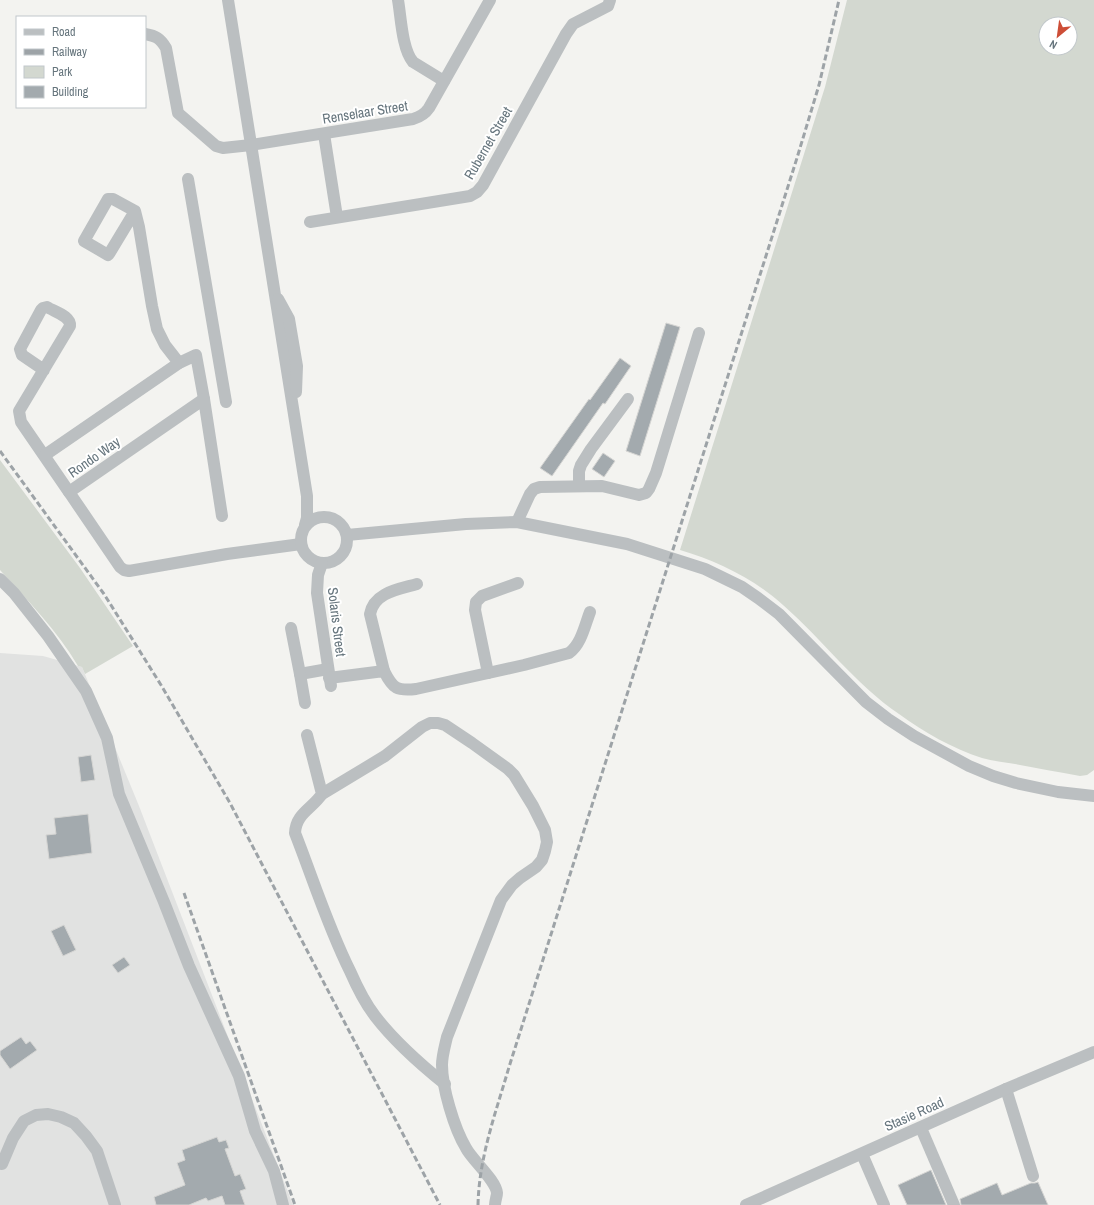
<svg xmlns="http://www.w3.org/2000/svg" width="1094" height="1205" viewBox="0 0 1094 1205" font-family="'Archivo Narrow',sans-serif">
<style>
.built{fill:#e1e2e1}
.green{fill:#d3d8d0;fill-rule:evenodd}
.building{fill:#a3aaae;stroke:#d5d5d3}
.lines{fill:none;stroke-linecap:round;stroke-linejoin:round}
.minor{stroke:#bbbfc1;stroke-width:12}
.rail{stroke:#9da3a7;stroke-width:3;stroke-dasharray:6 3;stroke-linecap:butt}
.labels{text-anchor:middle;dominant-baseline:central;stroke-width:4;stroke-linejoin:round;paint-order:stroke}
.street-label{font-size:14px;fill:#66757d;stroke:#fff}
</style>
<rect width="100%" height="100%" fill="#f3f3f0"/>
<path class="built" d="M 0,653 L 43,656 L 82,667 L 139,806 L 293,1205 L 0,1205 Z"/>
<g class="green">
<path d="M 847,0 L 1094,0 L 1094,770 L 1087,775 L 1080,776 C 1058,772 1037,768 1015,764 C 1004,762 993,761 982,758 C 953,749 924,732 899,714 C 855,684 823,640 783,605 C 753,578 717,561 680,550 L 825,87 ZM 1046,24 L 1070,24 L 1070,48 L 1046,48 Z"/>
<path d="M 0,460 L 80,568 L 133,646 L 85,674 L 82,667 L 78,666 C 57,630 28,601 0,570 Z"/>
</g>
<g class="building">
<path d="M 666,323 L 680,327 L 640,456 L 626,451 Z"/>
<path d="M 620,358 L 631,366 L 605,404 L 603,403 L 552,476 L 540,468 L 589,399 L 590,400 Z"/>
<path d="M 603,453 L 615,461 L 604,477 L 592,469 Z"/>
<path d="M 91,755 L 95,780 L 81,782 L 78,757 Z"/>
<path d="M 88,814 L 92,853 L 49,859 L 46,835 L 56,834 L 54,818 Z"/>
<path d="M 64,925 L 76,950 L 63,956 L 51,931 Z"/>
<path d="M 124,957 L 130,965 L 118,973 L 112,965 Z"/>
<path d="M 21,1037 L 26,1044 L 30,1041 L 37,1050 L 10,1069 L 0,1055 L 0,1051 Z"/>
<path d="M 217,1137 L 219,1142 L 226,1140 L 229,1148 L 225,1149 L 235,1176 L 240,1174 L 246,1189 L 240,1191 L 245,1205 L 225,1205 L 222,1196 L 208,1201 L 206,1198 L 189,1205 L 156,1205 L 154,1197 L 185,1185 L 177,1163 L 185,1160 L 182,1150 Z"/>
<path d="M 931,1170 L 946,1205 L 907,1205 L 898,1185 Z"/>
<path d="M 1038,1182 L 1048,1205 L 961,1205 L 960,1199 L 997,1183 L 1002,1195 L 1031,1183 L 1035,1183 Z"/>
</g>
<g class="lines">
<g class="minor">
<path d="M 228,0 L 307,496 L 307,518 L 305,525"/>
<path d="M 398,0 C 401,17 402,49 413,62 L 444,81"/>
<path d="M 145,34 C 156,36 160,38 166,48 L 178,113 L 216,146 L 223,148 L 251,145 L 413,119 C 420,117 425,114 429,108 L 490,0"/>
<path d="M 324,134 L 337,217"/>
<path d="M 188,179 L 226,402"/>
<path d="M 135,211 L 109,254 L 108,255 L 84,241 L 108,199 L 113,199 L 135,211 L 139,227 L 152,306 L 157,329 L 165,345 L 179,363"/>
<path d="M 310,222 L 470,196 L 477,192 L 483,185 L 566,34 L 573,24 L 608,6 L 610,0"/>
<path d="M 278,299 L 289,319 L 290,325 L 297,366 L 296,392"/>
<path d="M 44,370 L 22,355 L 20,349 L 41,310 L 43,308 L 47,307 C 55,312 71,316 70,326 L 19,411 L 21,422 L 69,492"/>
<path d="M 45,455 L 179,363 L 196,355 L 204,399"/>
<path d="M 579,486 L 579,471 L 581,465 L 591,449 L 628,399"/>
<path d="M 222,516 L 204,399 L 69,492 L 120,567 L 124,570 L 129,571 L 227,554 L 301,544"/>
<circle cx="324" cy="540" r="23"/>
<path d="M 517,522 L 530,494 L 534,489 L 540,487 L 602,486 L 639,495 L 646,493 L 649,489 L 656,473 L 699,333"/>
<path d="M 347,535 L 466,524 L 517,522 L 627,544 L 705,569 L 742,587 L 758,598 L 779,614 L 866,702 L 888,719 L 914,736 L 969,766 L 993,776 L 1016,783 L 1058,792 L 1094,796"/>
<path d="M 322,563 L 318,575 L 317,593 L 331,686"/>
<path d="M 0,579 L 14,593 L 48,636 L 86,691 L 107,738 L 119,794 L 164,902 L 189,966 L 239,1076 L 255,1131 L 274,1171 L 283,1205"/>
<path d="M 291,628 L 300,674 L 328,669"/>
<path d="M 384,671 L 370,614 C 374,592 400,589 417,584"/>
<path d="M 488,673 L 475,610 L 476,602 L 482,596 L 518,583"/>
<path d="M 300,674 L 305,703"/>
<path d="M 329,678 L 384,671 C 393,689 397,691 416,689 L 524,665 L 569,653 C 581,645 585,625 590,612"/>
<path d="M 307,735 L 322,794 C 312,809 296,813 295,833 C 313,879 328,927 350,971 C 357,987 365,1003 375,1016 C 395,1042 420,1064 445,1084"/>
<path d="M 322,794 L 385,756 L 422,727 L 430,723 L 438,723 L 445,725 L 472,743 L 508,769 L 514,775 L 533,806 L 545,830 L 547,842 L 545,851 L 542,860 L 536,867 L 520,878 L 512,885 L 501,900 L 447,1037 C 445,1046 442,1056 442,1065 C 442,1087 454,1128 466,1148 C 472,1160 496,1180 497,1193 C 497,1196 495,1201 495,1205"/>
<path d="M 1006,1089 L 1033,1176"/>
<path d="M 921,1128 L 954,1205"/>
<path d="M 862,1154 L 884,1205"/>
<path d="M 2,1164 L 13,1138 L 24,1121 L 36,1115 L 48,1114 L 61,1117 L 74,1123 L 86,1136 L 97,1151 L 115,1205"/>
<path d="M 746,1205 L 1006,1089 L 1094,1052"/>
</g>
<g class="rail">
<path d="M 0,451 L 104,594 L 161,685 L 230,803 L 440,1205"/>
<path d="M 184,893 L 295,1205"/>
<path d="M 478,1205 C 479,1157 496,1112 509,1067 L 797,158 L 819,85 L 839,0"/>
</g>
</g>
<g class="labels">
<g class="street-label">
<text transform="translate(365 112) rotate(-9)">Renselaar Street</text>
<text transform="translate(488 143) rotate(-60)">Rubernet Street</text>
<text transform="translate(94 457) rotate(-35)">Rondo Way</text>
<text transform="translate(337 622) rotate(83)">Solaris Street</text>
<text transform="translate(914 1114) rotate(-24)">Stasie Road</text>
</g>
</g>
<rect x="16" y="16" width="130" height="92" fill="#ffffff" stroke="#c2c8cb"/>
<rect x="24" y="29" width="20" height="6" fill="#bbbfc1" stroke="#c2c8cb"/>
<text x="52" y="36" font-size="12" fill="#66757d">Road</text>
<rect x="24" y="49" width="20" height="6" fill="#9da3a7" stroke="#c2c8cb"/>
<text x="52" y="56" font-size="12" fill="#66757d">Railway</text>
<rect x="24" y="66" width="20" height="12" fill="#d3d8d0" stroke="#c2c8cb"/>
<text x="52" y="76" font-size="12" fill="#66757d">Park</text>
<rect x="24" y="86" width="20" height="12" fill="#a3aaae" stroke="#c2c8cb"/>
<text x="52" y="96" font-size="12" fill="#66757d">Building</text>
<g transform="translate(1058 36) rotate(209)"><circle r="19" fill="#ffffff" stroke="#c2c8cb"/>
<path d="M0-3L7 15L0 10L-7 15Z" fill="#cd4e37"/>
<text y="-6" font-size="11" font-weight="bold" text-anchor="middle" fill="#66757d">N</text>
</g>
</svg>
